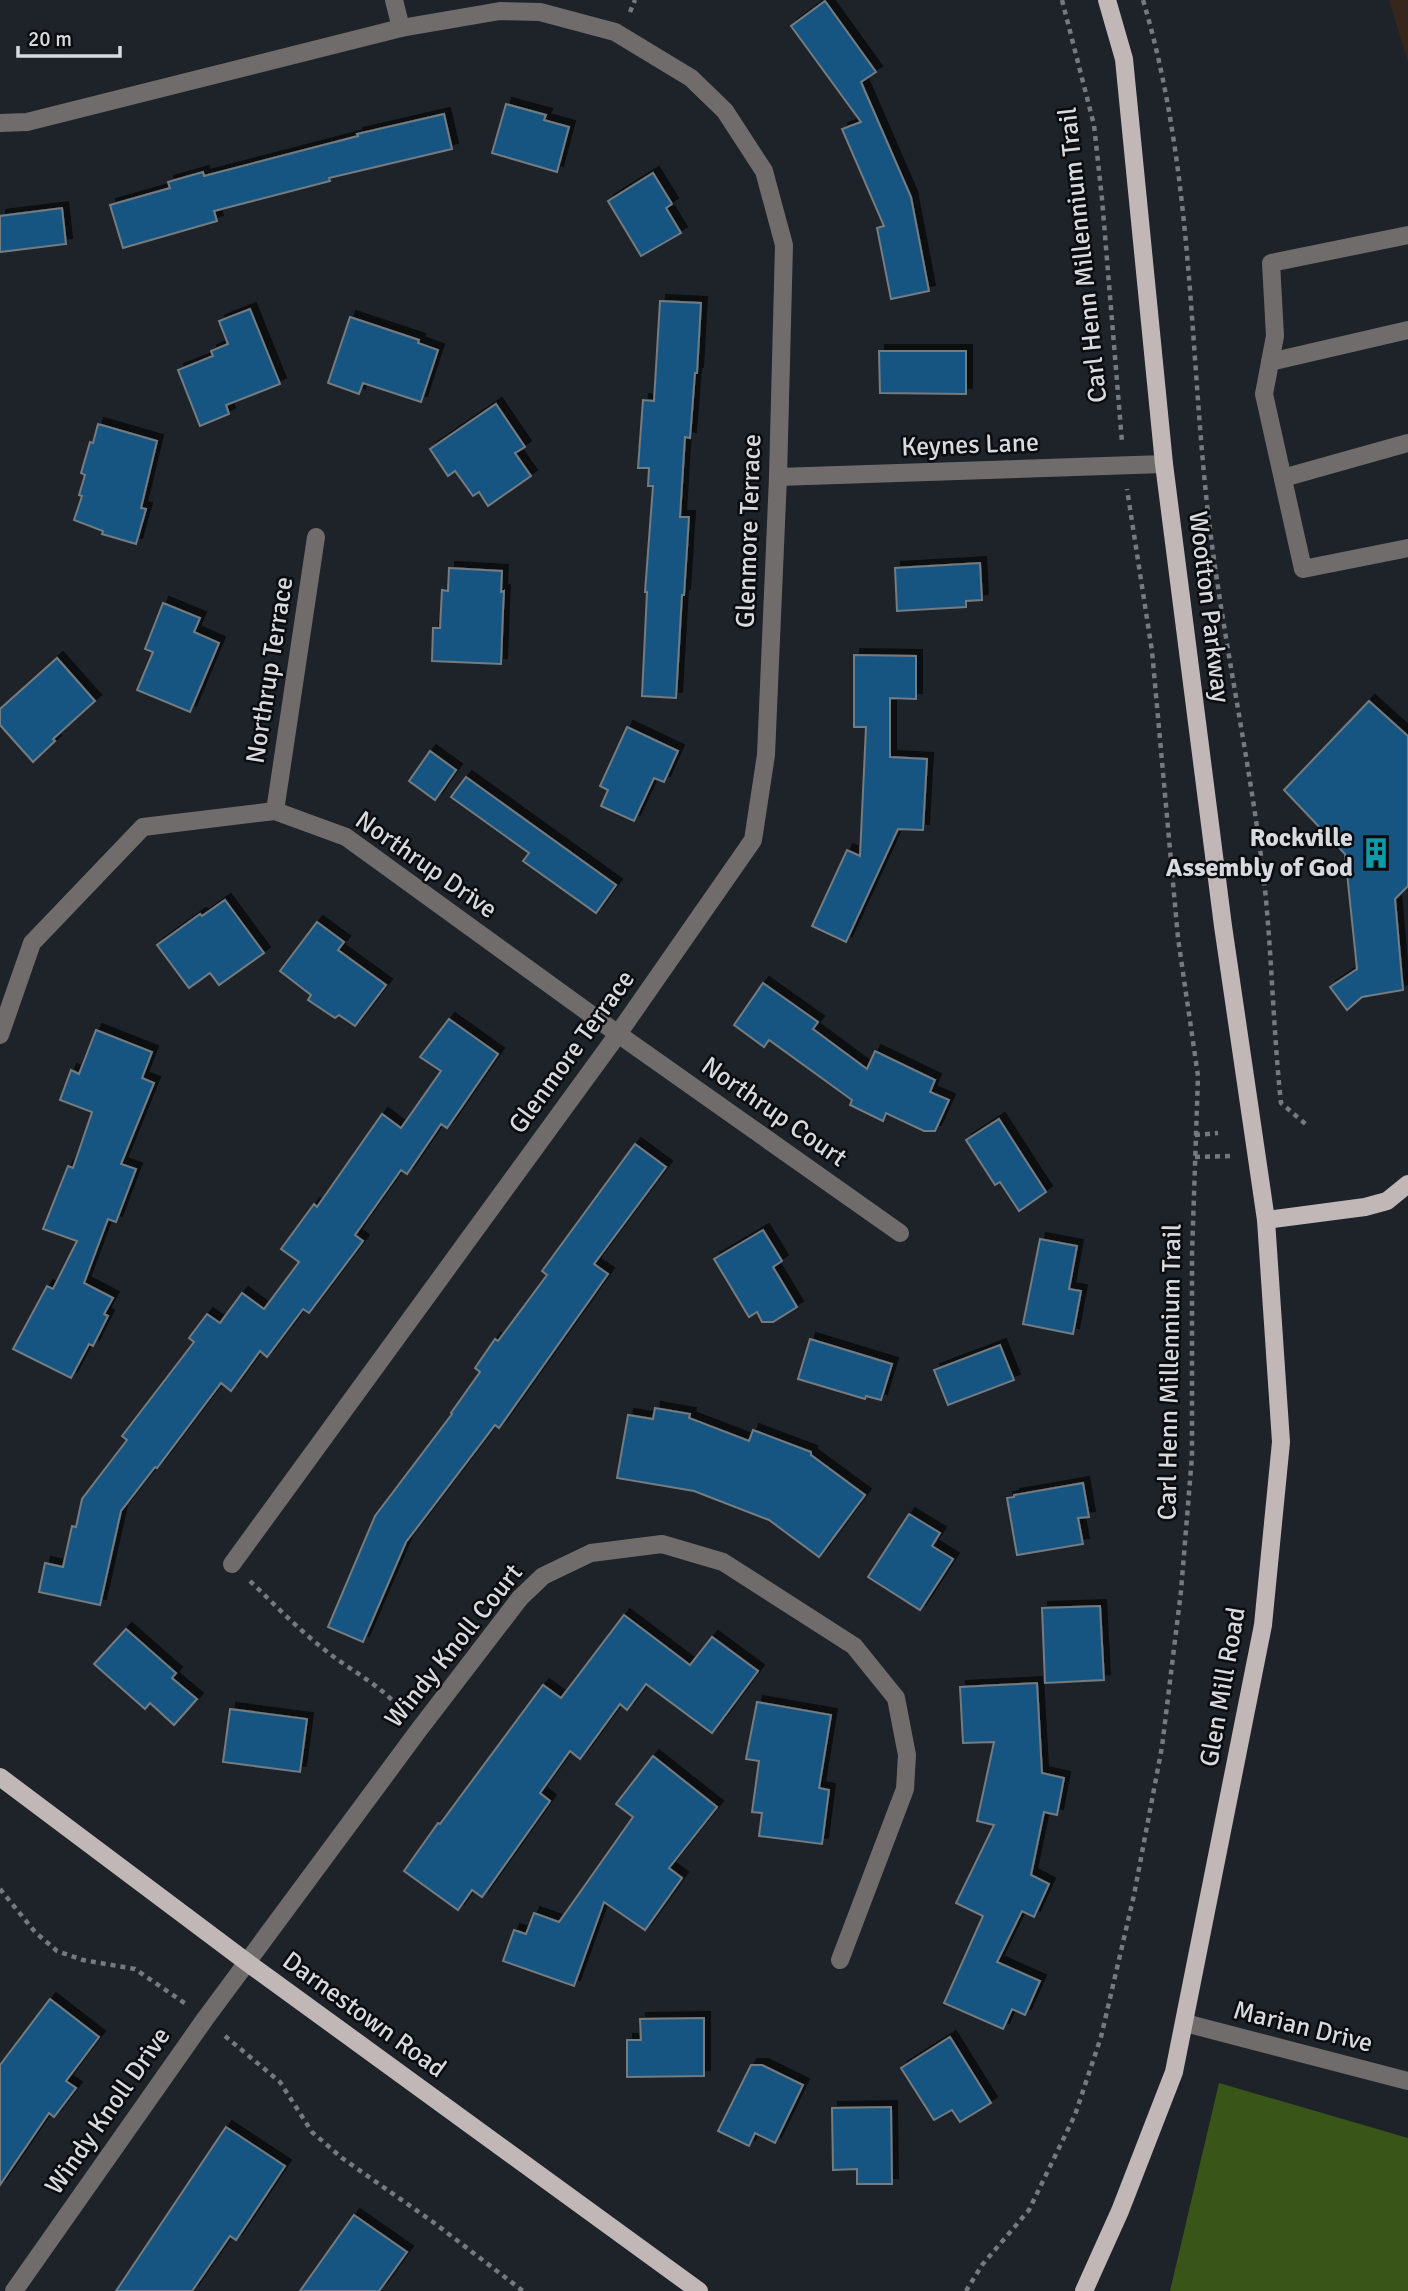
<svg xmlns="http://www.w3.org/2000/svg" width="1408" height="2291" viewBox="0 0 1408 2291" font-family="Signika,sans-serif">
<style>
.education{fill:#36261c}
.forest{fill:#395518}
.building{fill:#185581;stroke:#737b81;stroke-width:2;filter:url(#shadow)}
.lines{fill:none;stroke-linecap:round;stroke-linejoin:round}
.path{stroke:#757a7f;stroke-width:4.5;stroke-dasharray:5 5;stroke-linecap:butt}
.minor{stroke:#716c6c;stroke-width:18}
.major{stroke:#c1b7b7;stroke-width:18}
.labels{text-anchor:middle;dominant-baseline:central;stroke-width:5;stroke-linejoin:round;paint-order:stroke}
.street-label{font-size:26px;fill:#d7dbdf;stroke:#0a0c0f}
.poi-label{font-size:26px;font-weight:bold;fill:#d7dbdf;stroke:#0a0c0f;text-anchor:end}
</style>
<defs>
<filter id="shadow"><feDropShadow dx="6" dy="-6" stdDeviation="0" flood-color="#0009"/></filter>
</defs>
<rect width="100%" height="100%" fill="#1d2329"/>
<path class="education" d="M 1389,0 L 1408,0 L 1408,62 Z"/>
<path class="forest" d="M 1219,2083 L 1408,2138 L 1408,2291 L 1170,2291 Z"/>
<g class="building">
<path d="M 825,1 L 876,72 L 861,82 L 911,197 L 929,291 L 891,299 L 877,228 L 884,226 L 842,129 L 861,122 L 791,26 Z"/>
<path d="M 506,104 L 546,115 L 544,120 L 569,127 L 557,172 L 492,153 Z"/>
<path d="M 444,114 L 452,149 L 329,178 L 330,181 L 214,211 L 217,221 L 123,248 L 110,205 L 170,188 L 168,182 L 203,172 L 204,176 L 358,136 L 357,134 Z"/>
<path d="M 653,173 L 672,204 L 666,208 L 681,233 L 641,256 L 608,201 Z"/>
<path d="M 62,208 L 66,244 L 0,252 L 0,216 Z"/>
<path d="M 660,301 L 701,303 L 697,373 L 695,373 L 690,438 L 685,437 L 680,517 L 689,517 L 684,595 L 682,595 L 676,698 L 642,696 L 647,592 L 645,592 L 653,486 L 648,486 L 649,468 L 638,468 L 643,400 L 654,401 Z"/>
<path d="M 250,309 L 280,384 L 226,405 L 229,414 L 200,426 L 178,370 L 213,356 L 211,351 L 228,344 L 219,321 Z"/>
<path d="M 350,317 L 419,340 L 418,343 L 438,350 L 421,402 L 363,383 L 359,394 L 328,383 Z"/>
<path d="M 879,351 L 966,351 L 966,394 L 880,393 Z"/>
<path d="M 496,404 L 525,447 L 515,453 L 531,476 L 488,506 L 479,492 L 473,496 L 455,471 L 448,476 L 430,449 Z"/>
<path d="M 98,424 L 157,441 L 141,508 L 146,509 L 136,544 L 102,534 L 103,531 L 74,520 L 82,496 L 79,495 L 85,475 L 81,473 L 90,442 L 93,443 Z"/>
<path d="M 980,563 L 982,600 L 966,601 L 966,607 L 897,611 L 895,568 Z"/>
<path d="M 449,568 L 502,571 L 501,592 L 504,591 L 503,611 L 501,664 L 432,661 L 433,628 L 440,628 L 442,590 L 448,591 Z"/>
<path d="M 163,603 L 200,618 L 194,632 L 219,643 L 190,712 L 137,690 L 153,652 L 145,649 Z"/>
<path d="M 854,655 L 916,656 L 916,699 L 890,698 L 890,757 L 927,759 L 923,830 L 898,829 L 846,942 L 812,926 L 847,850 L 860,856 L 866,727 L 854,727 Z"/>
<path d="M 57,658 L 95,701 L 53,739 L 55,741 L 33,762 L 0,725 L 0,709 Z"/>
<path d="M 1369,701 L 1408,736 L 1408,886 L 1395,899 L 1403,990 L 1362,997 L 1347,1010 L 1330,987 L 1357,969 L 1345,854 L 1284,790 Z"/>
<path d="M 627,727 L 678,751 L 664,782 L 654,778 L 634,821 L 601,806 L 608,790 L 600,786 Z"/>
<path d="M 430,751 L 456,770 L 435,800 L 409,781 Z"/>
<path d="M 466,777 L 616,885 L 596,913 L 523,861 L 529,853 L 451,797 Z"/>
<path d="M 225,900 L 264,953 L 219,985 L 210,973 L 189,988 L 157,945 L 200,914 L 202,916 Z"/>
<path d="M 317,922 L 344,942 L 338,950 L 386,985 L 355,1026 L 339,1015 L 335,1018 L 308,1000 L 311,995 L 280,971 Z"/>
<path d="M 763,983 L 818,1022 L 813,1029 L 867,1069 L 875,1051 L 935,1080 L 930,1092 L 949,1100 L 935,1131 L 924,1131 L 886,1113 L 883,1121 L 850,1105 L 852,1100 L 769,1040 L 764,1047 L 734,1025 Z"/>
<path d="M 449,1019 L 498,1054 L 447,1128 L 441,1124 L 407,1174 L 401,1170 L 355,1235 L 363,1241 L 309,1313 L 303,1309 L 267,1357 L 260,1351 L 231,1391 L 221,1383 L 157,1468 L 155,1467 L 121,1511 L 100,1605 L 39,1592 L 45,1563 L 63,1567 L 72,1526 L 76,1527 L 82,1499 L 127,1440 L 122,1436 L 194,1342 L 189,1338 L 207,1314 L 220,1323 L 242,1293 L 264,1309 L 299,1262 L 281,1249 L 314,1204 L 317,1207 L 382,1114 L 401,1128 L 441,1071 L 420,1057 Z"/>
<path d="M 96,1030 L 152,1052 L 142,1078 L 154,1083 L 121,1164 L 136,1169 L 116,1222 L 108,1219 L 84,1283 L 113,1298 L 104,1314 L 108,1316 L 93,1346 L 89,1344 L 71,1378 L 13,1349 L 47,1286 L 53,1289 L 77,1241 L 43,1229 L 68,1166 L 73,1168 L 92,1112 L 60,1100 L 71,1070 L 79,1074 Z"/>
<path d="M 999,1119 L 1046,1192 L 1019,1211 L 1000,1182 L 995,1185 L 966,1140 Z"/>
<path d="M 635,1144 L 666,1167 L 594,1264 L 608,1274 L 499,1428 L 495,1425 L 406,1542 L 363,1642 L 328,1627 L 375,1516 L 452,1414 L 451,1413 L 480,1372 L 475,1368 L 495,1339 L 498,1341 L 547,1275 L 542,1271 Z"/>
<path d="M 763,1230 L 782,1261 L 773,1267 L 797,1307 L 773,1322 L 762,1322 L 757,1312 L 749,1317 L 714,1259 Z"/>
<path d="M 1040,1239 L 1077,1246 L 1069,1289 L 1081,1291 L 1073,1334 L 1023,1324 Z"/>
<path d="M 810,1339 L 892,1364 L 881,1400 L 866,1396 L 865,1399 L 798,1379 Z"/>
<path d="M 1000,1345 L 1014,1380 L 948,1405 L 934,1370 Z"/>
<path d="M 655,1408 L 690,1414 L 689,1418 L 749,1441 L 753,1430 L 811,1452 L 811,1455 L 865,1495 L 819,1557 L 769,1520 L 694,1491 L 617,1478 L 628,1415 L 653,1419 Z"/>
<path d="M 1083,1483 L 1089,1517 L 1078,1518 L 1083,1544 L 1017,1555 L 1007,1498 L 1014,1497 L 1014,1495 Z"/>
<path d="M 909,1514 L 940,1533 L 932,1546 L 953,1559 L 920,1610 L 868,1577 Z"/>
<path d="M 1100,1606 L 1104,1680 L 1045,1683 L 1042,1608 Z"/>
<path d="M 624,1615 L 690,1665 L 712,1637 L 758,1671 L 712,1733 L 646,1684 L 627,1710 L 620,1704 L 580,1759 L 570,1751 L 540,1793 L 550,1801 L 482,1897 L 472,1890 L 458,1910 L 404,1871 L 438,1823 L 440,1824 L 543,1685 L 561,1698 Z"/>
<path d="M 126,1629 L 176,1673 L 172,1678 L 197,1699 L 174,1725 L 150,1703 L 145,1709 L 94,1664 Z"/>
<path d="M 1037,1683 L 1042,1773 L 1064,1778 L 1057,1815 L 1044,1812 L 1031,1875 L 1049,1884 L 1034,1917 L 1022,1911 L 997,1962 L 1040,1981 L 1025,2015 L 1012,2009 L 1003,2029 L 944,2003 L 983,1916 L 956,1903 L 994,1825 L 977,1821 L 994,1742 L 963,1743 L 960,1687 Z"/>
<path d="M 757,1702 L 831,1715 L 819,1788 L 829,1790 L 822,1844 L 759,1836 L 762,1813 L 752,1812 L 759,1761 L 746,1759 Z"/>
<path d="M 230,1709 L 307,1719 L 300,1772 L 223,1762 Z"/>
<path d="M 653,1756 L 717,1807 L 669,1868 L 682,1878 L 645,1930 L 604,1902 L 574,1986 L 503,1961 L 514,1930 L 526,1934 L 534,1913 L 559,1922 L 633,1817 L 616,1804 Z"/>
<path d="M 50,1999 L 99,2037 L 66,2081 L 76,2088 L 54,2117 L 49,2113 L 0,2185 L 0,2065 Z"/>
<path d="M 704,2018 L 704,2076 L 627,2077 L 627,2040 L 641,2040 L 640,2019 Z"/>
<path d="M 950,2037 L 991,2103 L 960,2122 L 952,2110 L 934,2120 L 901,2068 Z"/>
<path d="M 751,2065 L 762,2065 L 803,2085 L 775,2143 L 755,2133 L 749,2146 L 718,2131 Z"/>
<path d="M 891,2107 L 892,2184 L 857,2184 L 857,2169 L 833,2170 L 832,2108 Z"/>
<path d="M 226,2127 L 285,2166 L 236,2240 L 230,2236 L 192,2291 L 116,2291 Z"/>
<path d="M 354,2215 L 407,2252 L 379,2291 L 300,2291 Z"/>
</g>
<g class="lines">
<g class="path">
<path d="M 1062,0 L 1094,125 L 1102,199 L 1122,442"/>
<path d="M 1143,0 C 1192,164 1189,335 1207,504 C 1221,630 1249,754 1264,880 C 1272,954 1273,1029 1281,1103 L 1309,1127"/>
<path d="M 630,12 L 635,0"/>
<path d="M 1195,1135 L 1218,1133"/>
<path d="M 1195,1157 L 1232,1156"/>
<path d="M 250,1581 C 276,1606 301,1632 330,1654 C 355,1673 383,1687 402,1711"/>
<path d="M 0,1889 L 35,1932 L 57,1951 L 83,1960 L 135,1969 L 186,2004"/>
<path d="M 225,2036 L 280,2082 L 312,2132 L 342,2158 L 433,2222 L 523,2291"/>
<path d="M 966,2291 L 982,2265 L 1029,2210 L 1075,2115 L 1101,2037 L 1134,1895 L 1162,1747 L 1181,1591 L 1192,1456 L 1192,1254 L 1198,1076 L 1178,938 L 1152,651 L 1127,489"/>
</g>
<g class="minor">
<path d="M 394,0 L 401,28"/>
<path d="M 0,123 L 27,122 L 401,28 L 500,11 L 540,12 L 615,32 L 691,78 L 725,111 L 764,171 L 784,245 L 778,477 L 766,755 L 753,840 L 618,1034 L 232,1564"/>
<path d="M 1408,235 L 1271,263 L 1275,336 L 1264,394 L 1303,569 L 1408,548"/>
<path d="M 1270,362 L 1408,330"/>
<path d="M 778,477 L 1164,464"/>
<path d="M 1283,478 L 1408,443"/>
<path d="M 275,811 L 316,537"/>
<path d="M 0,1035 L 32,943 L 143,827 L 275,811 L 346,837 L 618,1034 L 900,1233"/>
<path d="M 1185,2023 L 1408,2081"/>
<path d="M 14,2291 L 205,2019 L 418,1731 L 520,1598 L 543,1576 L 591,1553 L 662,1544 L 723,1562 L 854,1646 L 896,1698 L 907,1755 L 905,1789 L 840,1960"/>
</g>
<g class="major">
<path d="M 1266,1220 L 1365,1207 L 1387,1201 L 1408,1184"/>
<path d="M 0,1777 L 248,1963 L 699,2291"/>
<path d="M 1084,2291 L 1120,2211 L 1174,2072 L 1263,1625 L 1281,1442 L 1266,1220 L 1223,926 L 1164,464 L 1124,59 L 1107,0"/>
</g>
</g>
<defs>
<symbol id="building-bare" viewBox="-9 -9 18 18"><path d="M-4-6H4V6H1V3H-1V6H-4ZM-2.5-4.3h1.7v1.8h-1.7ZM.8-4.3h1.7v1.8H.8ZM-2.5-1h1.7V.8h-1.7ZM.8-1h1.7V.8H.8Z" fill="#0f9aa8" stroke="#0a0c0f" stroke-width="2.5" paint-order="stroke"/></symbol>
</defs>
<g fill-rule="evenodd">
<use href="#building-bare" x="1354" y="831" width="44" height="44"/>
</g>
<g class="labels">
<g class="street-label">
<text transform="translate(1083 255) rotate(-96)">Carl Henn Millennium Trail</text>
<text transform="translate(970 445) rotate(-2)">Keynes Lane</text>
<text transform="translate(749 531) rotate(-88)">Glenmore Terrace</text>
<text transform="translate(1209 607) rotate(83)">Wootton Parkway</text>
<text transform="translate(270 670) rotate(-81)">Northrup Terrace</text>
<text transform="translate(426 865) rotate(35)">Northrup Drive</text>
<text transform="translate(572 1052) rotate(-54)">Glenmore Terrace</text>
<text transform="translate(774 1112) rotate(35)">Northrup Court</text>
<text transform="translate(1170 1372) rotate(-89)">Carl Henn Millennium Trail</text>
<text transform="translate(454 1646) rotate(-51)">Windy Knoll Court</text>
<text transform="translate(1223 1687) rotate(-80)">Glen Mill Road</text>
<text transform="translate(364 2015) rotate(36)">Darnestown Road</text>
<text transform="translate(1303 2027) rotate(14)">Marian Drive</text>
<text transform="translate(108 2111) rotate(-55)">Windy Knoll Drive</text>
</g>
<g class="poi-label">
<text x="1353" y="838">Rockville<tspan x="1353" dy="30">Assembly of God</tspan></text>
</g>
</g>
<path d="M18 46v10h102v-10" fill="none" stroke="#d7dbdf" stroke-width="3.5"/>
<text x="28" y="46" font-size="21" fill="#d7dbdf" stroke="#0a0c0f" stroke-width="5" paint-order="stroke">20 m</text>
</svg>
